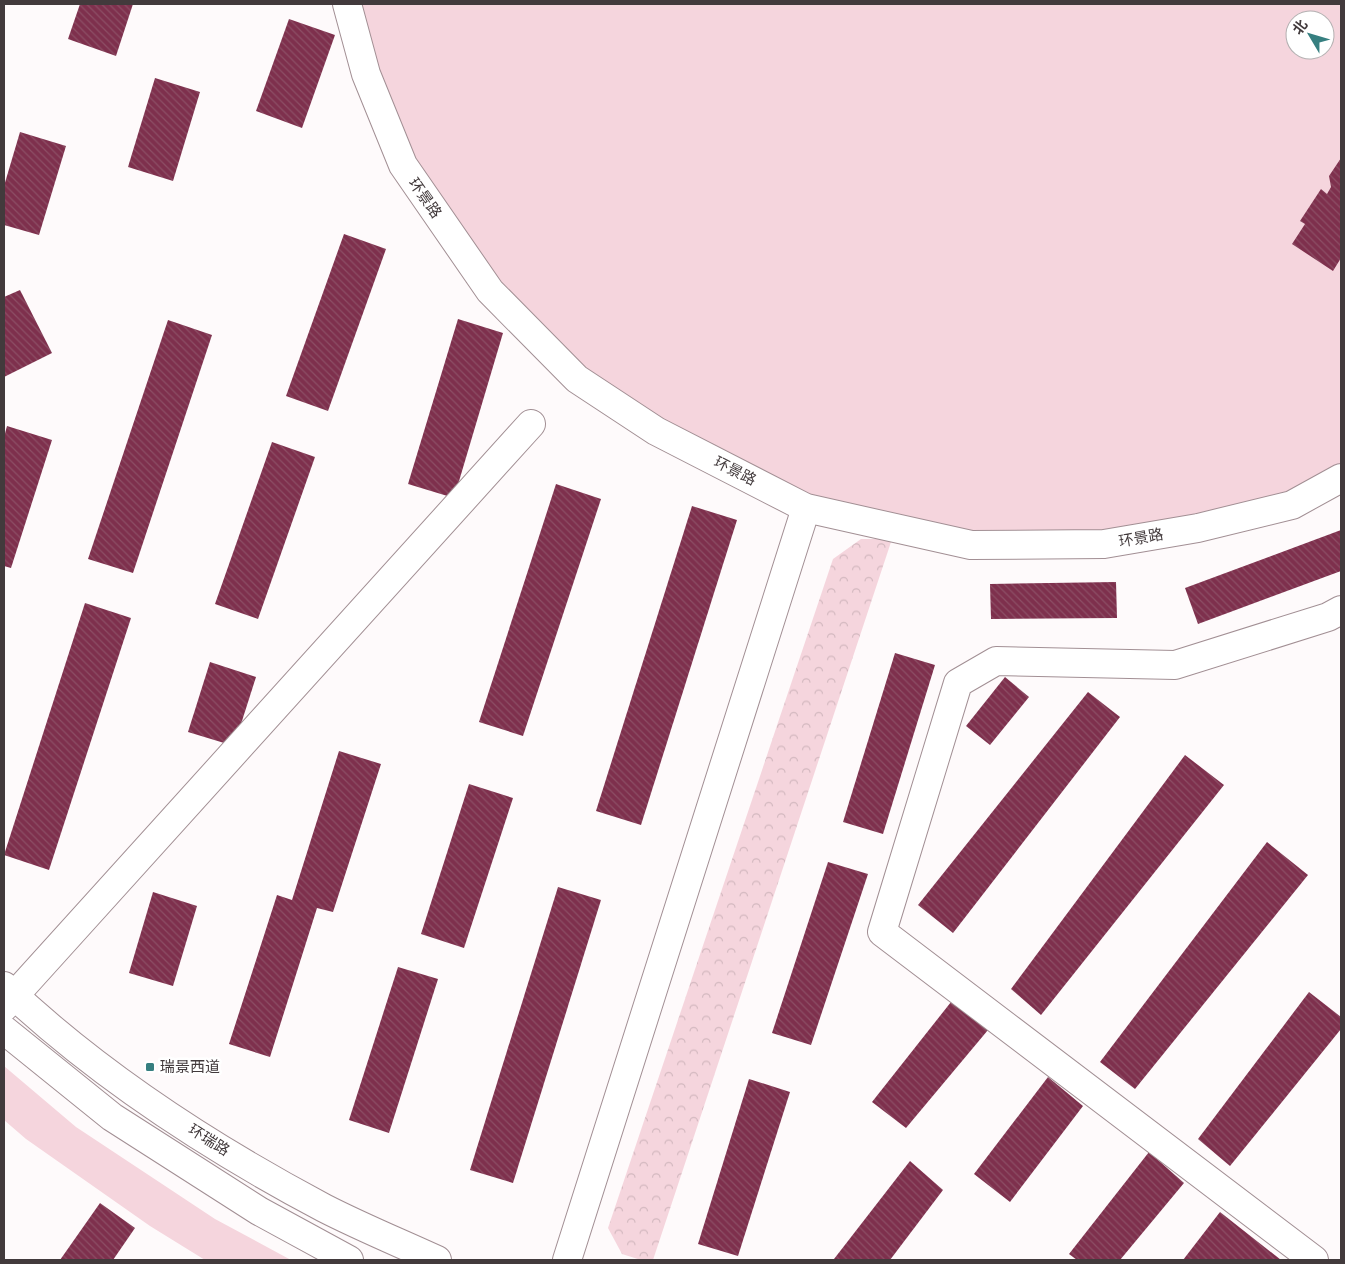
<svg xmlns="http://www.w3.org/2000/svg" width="1345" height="1264" viewBox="0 0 1345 1264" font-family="'Work Sans','Noto Sans SC',sans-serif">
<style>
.grass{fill:#f5d5dd;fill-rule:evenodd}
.park{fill:url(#park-crowns)}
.building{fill:url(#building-back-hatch)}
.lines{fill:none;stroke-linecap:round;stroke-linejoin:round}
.minor-casing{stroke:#a28f94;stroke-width:30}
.major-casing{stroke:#a28f94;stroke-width:30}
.minor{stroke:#fff;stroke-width:28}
.major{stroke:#fff;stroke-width:28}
.poi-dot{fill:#367f80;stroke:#fff;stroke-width:2}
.labels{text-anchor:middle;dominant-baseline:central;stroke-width:5;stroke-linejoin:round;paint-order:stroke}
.street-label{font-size:15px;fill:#423a3c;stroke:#fff}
.poi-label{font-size:15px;fill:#423a3c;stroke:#fff;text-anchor:start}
</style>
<defs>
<pattern id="park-crowns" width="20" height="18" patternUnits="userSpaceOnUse" patternTransform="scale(1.25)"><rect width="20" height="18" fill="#f5d5dd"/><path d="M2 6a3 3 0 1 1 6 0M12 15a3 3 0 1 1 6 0" fill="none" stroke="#d3b8bf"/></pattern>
<pattern id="building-back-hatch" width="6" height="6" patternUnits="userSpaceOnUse" patternTransform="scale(1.25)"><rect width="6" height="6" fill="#7e304d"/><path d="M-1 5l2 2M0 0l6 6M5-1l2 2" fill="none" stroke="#8c4e65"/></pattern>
</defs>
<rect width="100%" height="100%" fill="#fefafb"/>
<g class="grass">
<path d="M 347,4 L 1341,4 L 1341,478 L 1198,528 L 971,545 L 806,508 L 577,379 L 403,165 ZM 1295,20 L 1325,20 L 1325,50 L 1295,50 Z"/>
<path d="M 4,1066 L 76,1127 L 215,1219 L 291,1260 L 205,1260 L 150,1226 L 26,1139 L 4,1120 Z"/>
</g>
<path class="park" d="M 861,539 L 892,539 L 653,1260 L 641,1260 L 622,1254 L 608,1228 L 833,559 Z"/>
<g class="building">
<path d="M 80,4 L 133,4 L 116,56 L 68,39 Z"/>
<path d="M 289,19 L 335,35 L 302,128 L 256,111 Z"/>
<path d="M 155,78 L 200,92 L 173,181 L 128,167 Z"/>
<path d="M 20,132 L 66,146 L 39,235 L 4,225 L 4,186 Z"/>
<path d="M 1341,158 L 1341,258 L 1333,271 L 1292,244 L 1305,224 L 1300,221 L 1321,189 L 1327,194 L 1331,187 L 1329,176 Z"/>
<path d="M 344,234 L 386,249 L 328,411 L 286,396 Z"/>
<path d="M 20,290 L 52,353 L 4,377 L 4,297 Z"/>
<path d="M 458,319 L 503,333 L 454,498 L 408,484 Z"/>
<path d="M 168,320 L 212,335 L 133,573 L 88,559 Z"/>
<path d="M 7,426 L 52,440 L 11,568 L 4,566 L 4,437 Z"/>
<path d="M 272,442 L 315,457 L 258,619 L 215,604 Z"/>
<path d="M 556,484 L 601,499 L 523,736 L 479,722 Z"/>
<path d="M 692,506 L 737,520 L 641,825 L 596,811 Z"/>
<path d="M 1341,530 L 1341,571 L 1198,624 L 1185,588 Z"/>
<path d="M 1116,582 L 1117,618 L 991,619 L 990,584 Z"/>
<path d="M 85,603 L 131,618 L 49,870 L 4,855 Z"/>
<path d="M 895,653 L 935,665 L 883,834 L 843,822 Z"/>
<path d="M 210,662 L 256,677 L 234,746 L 188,732 Z"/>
<path d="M 1005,677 L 1029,697 L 990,745 L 966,726 Z"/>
<path d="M 1088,692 L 1120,717 L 953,933 L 918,905 Z"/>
<path d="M 339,751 L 381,764 L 333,912 L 317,908 L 270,1057 L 229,1044 L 277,895 L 292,900 Z"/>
<path d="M 1185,755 L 1224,785 L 1041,1015 L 1011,989 Z"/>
<path d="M 469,784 L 513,798 L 464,948 L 421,934 Z"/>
<path d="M 1267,842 L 1308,875 L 1135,1089 L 1100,1062 Z"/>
<path d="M 828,862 L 868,874 L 811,1045 L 772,1033 Z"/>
<path d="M 558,887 L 601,900 L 513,1183 L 470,1170 Z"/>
<path d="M 153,892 L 197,906 L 173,986 L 129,973 Z"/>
<path d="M 398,967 L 438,979 L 389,1133 L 349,1120 Z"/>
<path d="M 1309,992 L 1341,1017 L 1341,1029 L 1230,1166 L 1198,1139 Z"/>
<path d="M 951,1002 L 988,1030 L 906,1128 L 872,1102 Z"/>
<path d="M 1048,1077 L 1083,1106 L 1010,1202 L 974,1174 Z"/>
<path d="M 749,1079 L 790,1092 L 738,1256 L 698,1244 Z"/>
<path d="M 1149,1152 L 1184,1183 L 1120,1260 L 1077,1260 L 1069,1254 Z"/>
<path d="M 910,1161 L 943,1190 L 890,1260 L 836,1260 L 834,1259 Z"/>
<path d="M 100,1203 L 135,1228 L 113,1260 L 60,1260 Z"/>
<path d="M 1220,1212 L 1281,1260 L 1183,1260 Z"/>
</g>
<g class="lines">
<defs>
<g id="minor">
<path d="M 347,4 L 366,74 L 403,165 L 490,291 L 577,379 L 656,431 L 806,508 L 971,545 L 1104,544 L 1198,528 L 1292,505 L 1341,478"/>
<path d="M 4,1007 L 531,424"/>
<path d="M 567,1260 L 806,508"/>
<path d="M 1314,1260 L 882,932 L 958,683 L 996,661 L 1175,665 L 1328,617 L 1341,610"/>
</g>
<g id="major">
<path d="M 4,986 C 98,1075 209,1147 324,1208 C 361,1227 400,1243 437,1260"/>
<path d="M 4,1030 L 112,1117 L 259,1211 L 349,1260"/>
</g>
</defs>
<use href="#minor" class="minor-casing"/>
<use href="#major" class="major-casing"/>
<use href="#minor" class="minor"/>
<use href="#major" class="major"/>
</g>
<rect class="poi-dot" x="145" y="1062" width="10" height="10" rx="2.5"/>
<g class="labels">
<g class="street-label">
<text transform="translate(425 198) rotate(55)">环景路</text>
<text transform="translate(735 471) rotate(27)">环景路</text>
<text transform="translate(1141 538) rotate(-10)">环景路</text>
<text transform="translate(209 1140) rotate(32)">环瑞路</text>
</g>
<g class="poi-label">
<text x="160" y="1067">瑞景西道</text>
</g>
</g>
<rect width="1345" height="1264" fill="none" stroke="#423a3c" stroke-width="10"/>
<g transform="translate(1310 35) rotate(308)"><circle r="24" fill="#ffffff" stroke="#b3b0b1"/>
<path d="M0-4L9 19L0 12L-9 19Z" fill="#367f80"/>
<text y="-8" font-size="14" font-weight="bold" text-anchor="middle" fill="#423a3c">北</text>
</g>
</svg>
